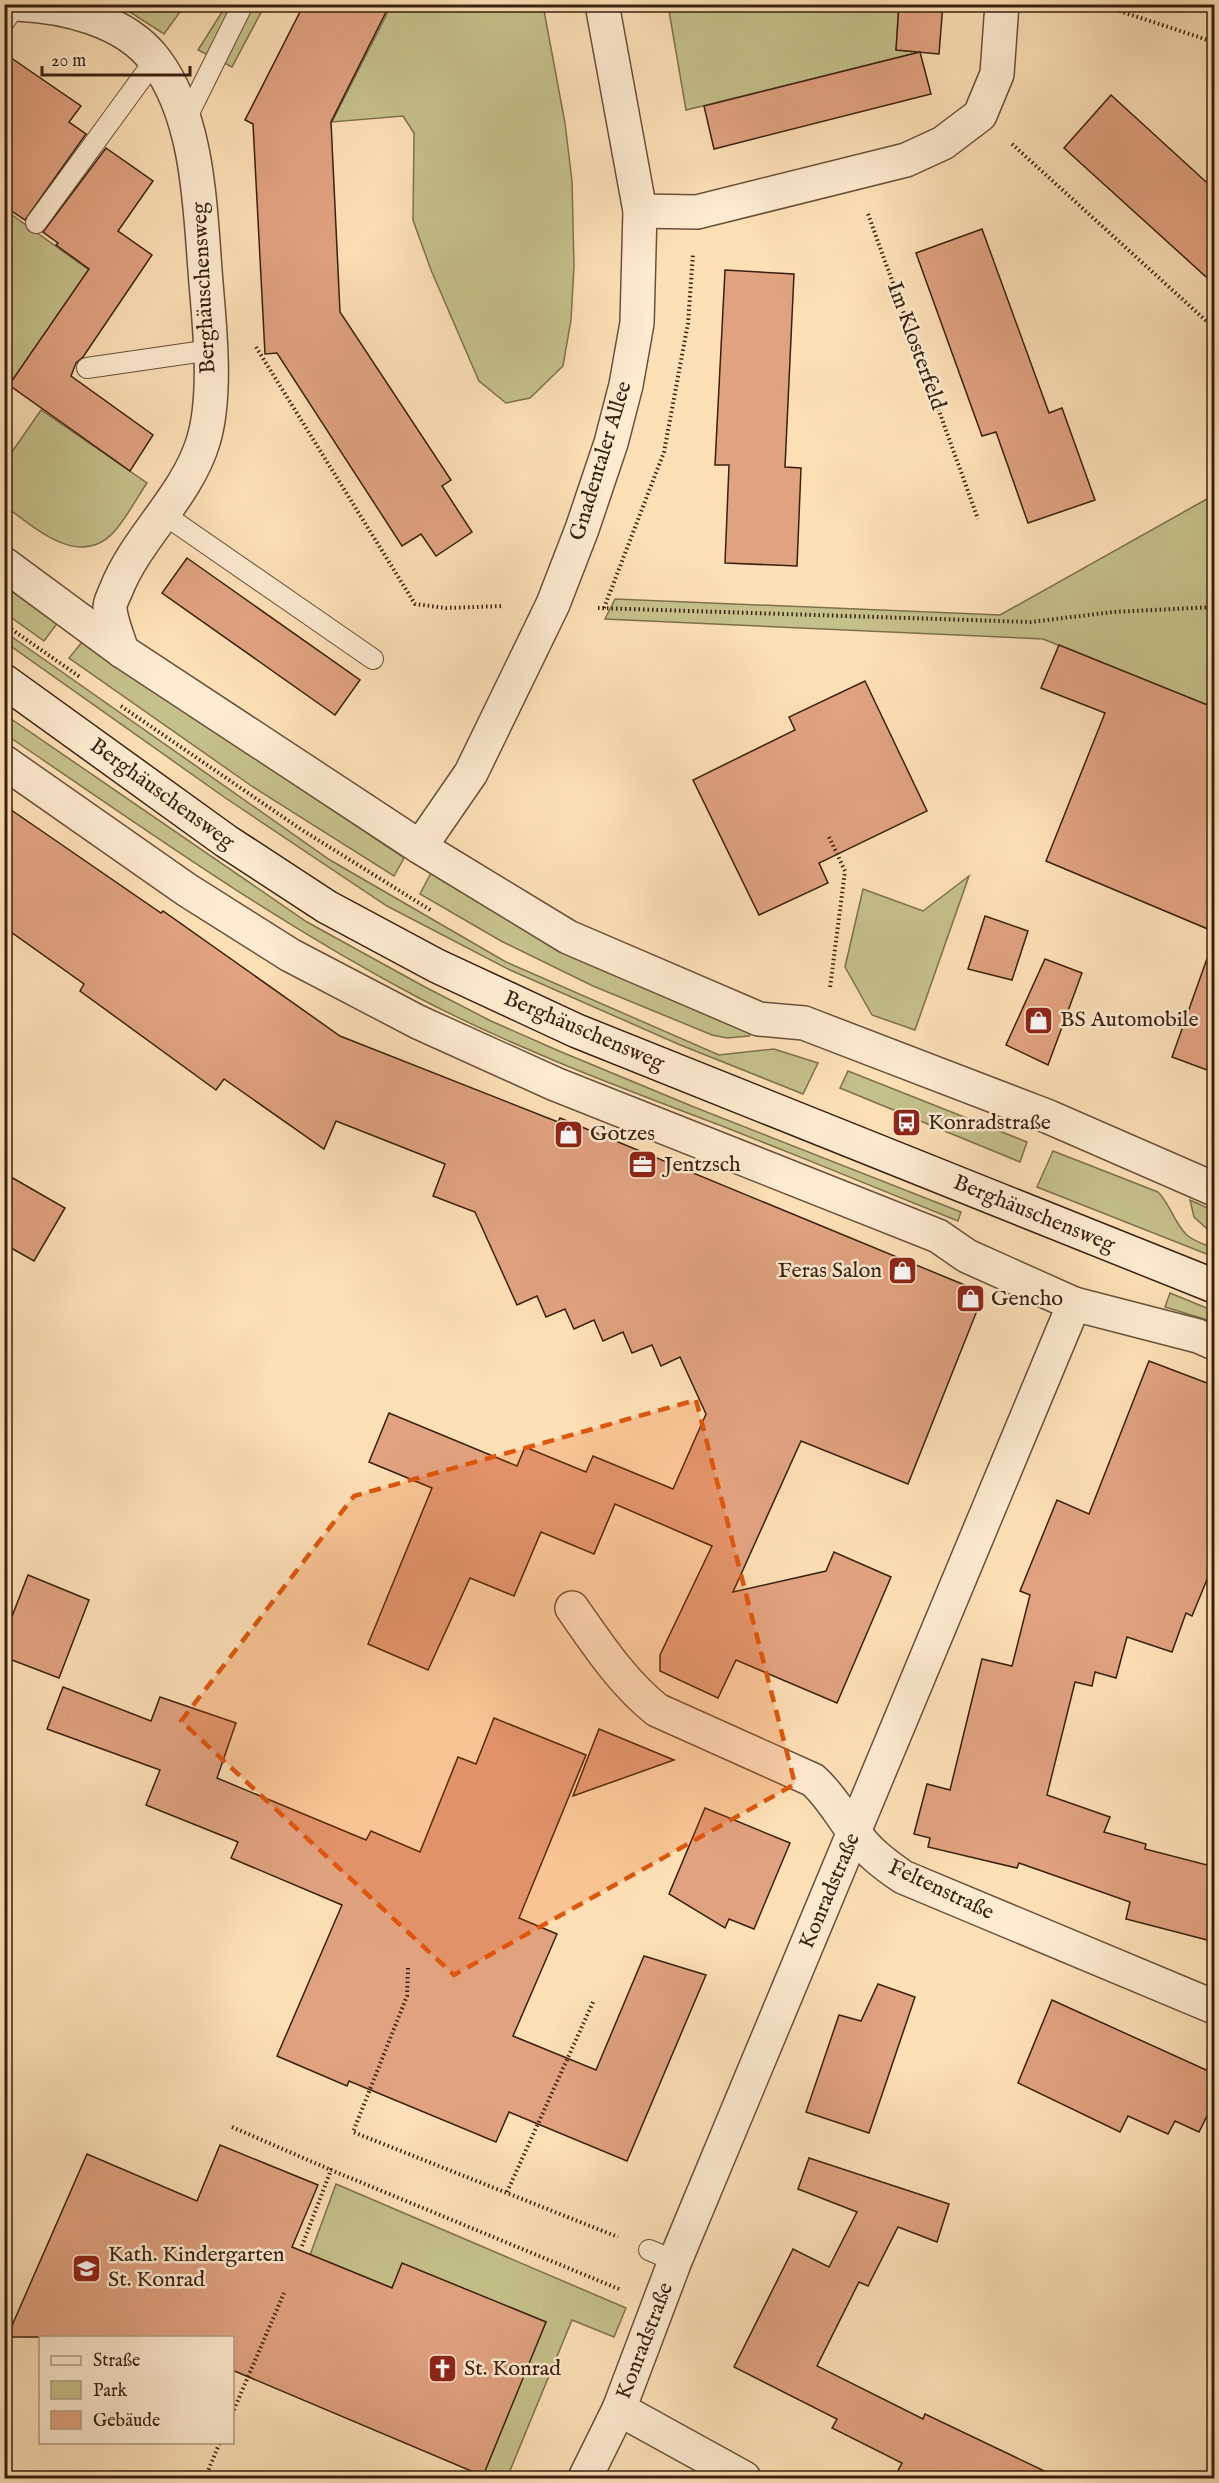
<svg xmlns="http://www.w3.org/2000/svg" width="1219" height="2483" viewBox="0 0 1219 2483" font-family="'IM FELL English',serif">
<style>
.green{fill:#c5c18a;stroke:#7e704d;stroke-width:1.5}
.building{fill:#e1a280;stroke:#382010;stroke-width:1.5}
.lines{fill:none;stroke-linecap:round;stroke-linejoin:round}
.service-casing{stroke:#6a503a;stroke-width:22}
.minor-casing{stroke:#6a503a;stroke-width:36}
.secondary-casing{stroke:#382010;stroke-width:36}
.path{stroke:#382010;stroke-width:4;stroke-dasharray:1.5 3;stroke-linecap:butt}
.service{stroke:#feebd0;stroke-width:20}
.minor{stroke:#feebd0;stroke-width:33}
.secondary{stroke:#feebd0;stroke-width:33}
.marked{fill:#df560c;fill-opacity:0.2;stroke:#df560c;stroke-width:4.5;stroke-dasharray:12 8;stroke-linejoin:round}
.labels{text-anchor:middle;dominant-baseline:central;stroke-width:5;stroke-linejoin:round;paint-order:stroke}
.street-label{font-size:22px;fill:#382010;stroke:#feebd0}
.poi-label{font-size:22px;fill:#382010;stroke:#feebd0;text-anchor:start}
</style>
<rect width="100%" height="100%" fill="#fee0b7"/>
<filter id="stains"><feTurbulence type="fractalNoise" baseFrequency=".00333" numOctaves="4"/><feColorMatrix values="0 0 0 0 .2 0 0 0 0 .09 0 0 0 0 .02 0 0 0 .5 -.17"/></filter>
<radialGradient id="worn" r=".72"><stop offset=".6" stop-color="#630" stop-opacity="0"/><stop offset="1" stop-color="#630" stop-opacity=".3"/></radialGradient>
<g class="green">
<path d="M 392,4 L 543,5 L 565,123 L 572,181 L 574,266 L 571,320 L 563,366 L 530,398 L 506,403 L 479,381 L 431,270 L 413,220 L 414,133 L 403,116 L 332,122 Z"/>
<path d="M 119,5 L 185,5 L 164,34 Z"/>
<path d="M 210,5 L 265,5 L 232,67 L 198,50 L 222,12 Z"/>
<path d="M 668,5 L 899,5 L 896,50 L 920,52 L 686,110 Z"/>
<path d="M 5,210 L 89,270 L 5,391 Z"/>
<path d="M 41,410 L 147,483 C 136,499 126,519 113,533 C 78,569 34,527 5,506 L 5,462 Z"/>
<path d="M 1214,495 L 1214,708 L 1043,639 L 605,619 L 615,599 L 1000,615 Z"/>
<path d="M 5,583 L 59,621 L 44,641 L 5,613 Z"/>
<path d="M 5,632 L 330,860 L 506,962 L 719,1055 L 774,1049 L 818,1063 L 803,1094 L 678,1044 L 510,970 L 387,906 L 224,797 L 5,642 Z"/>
<path d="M 82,642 L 404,858 L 394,876 L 253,787 L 69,658 Z"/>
<path d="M 4,714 L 307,922 L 425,987 L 491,1021 L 559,1051 L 694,1107 L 961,1212 L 958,1221 C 879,1189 801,1157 722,1126 C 619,1087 517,1049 419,998 C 273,921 140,826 5,734 Z"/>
<path d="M 431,873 L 629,981 L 736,1025 L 756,1028 L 749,1036 L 727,1038 L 712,1035 L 593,986 L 501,941 L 420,894 Z"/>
<path d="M 969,876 L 915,1030 L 872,1015 L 845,967 L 863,889 L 923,911 Z"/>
<path d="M 848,1071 L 1027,1142 L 1020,1162 L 840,1088 Z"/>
<path d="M 1053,1151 L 1158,1192 C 1171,1205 1175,1225 1188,1236 C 1196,1242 1206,1245 1214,1248 L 1214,1257 L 1037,1187 Z"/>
<path d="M 1190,1200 L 1214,1211 L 1214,1235 L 1194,1217 Z"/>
<path d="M 1170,1293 L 1214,1311 L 1214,1322 L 1165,1307 Z"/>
<path d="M 336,2184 L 626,2308 L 614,2337 L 572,2320 L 507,2478 L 484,2472 L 546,2322 L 403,2264 L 392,2288 L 310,2255 Z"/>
</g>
<g class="building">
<path d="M 304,4 L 390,4 L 331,122 L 340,312 L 451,480 L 442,486 L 472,532 L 436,556 L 421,534 L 402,546 L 277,353 L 265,354 L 253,124 L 245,120 Z"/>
<path d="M 899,4 L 943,4 L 939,54 L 896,50 Z"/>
<path d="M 920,52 L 931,94 L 714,149 L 704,106 Z"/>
<path d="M 4,53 L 81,106 L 69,122 L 86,134 L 25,220 L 4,206 Z"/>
<path d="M 1111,95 L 1215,190 L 1215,285 L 1064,148 Z"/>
<path d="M 106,148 L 153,181 L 118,231 L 152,255 L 83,357 L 76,363 L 71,376 L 153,435 L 130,471 L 9,385 L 89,269 L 56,245 L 58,243 L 43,232 Z"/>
<path d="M 982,229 L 1049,413 L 1062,408 L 1095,500 L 1028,523 L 996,432 L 982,436 L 916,253 Z"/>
<path d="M 725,270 L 794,274 L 785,467 L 801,468 L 797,566 L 725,563 L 729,465 L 715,465 Z"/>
<path d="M 187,558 L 360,680 L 335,715 L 162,593 Z"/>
<path d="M 1059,645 L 1215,708 L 1215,932 L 1046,861 L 1105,713 L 1041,688 Z"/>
<path d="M 865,681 L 927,811 L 819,863 L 828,883 L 759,915 L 693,780 L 795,730 L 789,717 Z"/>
<path d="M 4,805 L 161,913 L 163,911 L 340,1036 L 558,1122 L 560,1118 L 984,1293 L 908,1484 L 801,1441 L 733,1592 L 826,1571 L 834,1552 L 891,1577 L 837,1703 L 736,1660 L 718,1698 L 660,1671 L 660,1655 L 712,1546 L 615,1504 L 594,1554 L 541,1532 L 514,1596 L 470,1578 L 428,1670 L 368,1644 L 432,1488 L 369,1462 L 389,1413 L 517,1466 L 525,1447 L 586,1472 L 593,1456 L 673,1489 L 706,1414 L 680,1357 L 661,1366 L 652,1345 L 632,1353 L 623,1332 L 603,1341 L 594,1320 L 574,1329 L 565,1309 L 546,1317 L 537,1296 L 517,1305 L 475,1212 L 433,1196 L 445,1164 L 336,1121 L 324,1149 L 224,1079 L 216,1090 L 80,991 L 84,984 L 4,927 Z"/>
<path d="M 985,916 L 1028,931 L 1012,980 L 968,969 Z"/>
<path d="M 1209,953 L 1215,954 L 1215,1073 L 1172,1057 Z"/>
<path d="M 1045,959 L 1082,973 L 1048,1065 L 1006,1045 Z"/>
<path d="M 4,1173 L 65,1208 L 34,1261 L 4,1244 Z"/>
<path d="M 1149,1361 L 1215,1386 L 1215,1560 L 1192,1616 L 1186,1613 L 1172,1652 L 1127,1637 L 1116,1678 L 1095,1672 L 1092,1686 L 1075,1682 L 1047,1795 L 1110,1817 L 1104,1832 L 1146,1844 L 1145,1849 L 1215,1867 L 1215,1942 L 1126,1919 L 1130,1902 L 1019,1863 L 1017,1868 L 928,1847 L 930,1838 L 914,1834 L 927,1784 L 950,1790 L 982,1659 L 1012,1666 L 1030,1595 L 1020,1591 L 1057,1500 L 1089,1514 Z"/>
<path d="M 28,1575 L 89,1600 L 59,1678 L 4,1657 L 4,1637 Z"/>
<path d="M 63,1687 L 151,1721 L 160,1697 L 236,1723 L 217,1778 L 366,1840 L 371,1831 L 420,1852 L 458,1757 L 476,1764 L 494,1718 L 586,1755 L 519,1918 L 557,1934 L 513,2036 L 596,2070 L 644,1956 L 706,1975 L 627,2161 L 509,2112 L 496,2142 L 349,2081 L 347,2086 L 277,2056 L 342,1905 L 231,1858 L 238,1842 L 146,1805 L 160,1770 L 47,1729 Z"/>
<path d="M 599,1729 L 674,1760 L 573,1796 Z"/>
<path d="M 705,1808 L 790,1843 L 754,1929 L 729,1919 L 725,1928 L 669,1894 Z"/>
<path d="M 878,1984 L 915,1997 L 869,2133 L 806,2112 L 839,2015 L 861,2021 Z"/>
<path d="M 1052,2000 L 1215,2074 L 1215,2100 L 1199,2132 L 1175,2121 L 1168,2134 L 1128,2116 L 1120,2132 L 1018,2083 Z"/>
<path d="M 220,2145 L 318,2185 L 292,2247 L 392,2288 L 402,2263 L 546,2322 L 483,2476 L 232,2370 L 232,2337 L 7,2337 L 87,2154 L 197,2201 Z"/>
<path d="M 809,2158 L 949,2204 L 937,2242 L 898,2227 L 868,2286 L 859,2282 L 817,2366 L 923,2419 L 925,2414 L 1059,2478 L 894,2478 L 902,2463 L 832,2428 L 837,2419 L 734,2367 L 793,2249 L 829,2267 L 857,2212 L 798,2189 Z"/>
</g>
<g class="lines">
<defs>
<g id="service">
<path d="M 4,22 L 16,5"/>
<path d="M 184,123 L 243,4"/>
<path d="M 36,223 L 155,60"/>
<path d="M 87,368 L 211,350"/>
<path d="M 162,513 L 373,659"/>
<path d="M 649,2250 L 675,2261"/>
</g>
<g id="minor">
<path d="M 16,4 C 64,6 125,20 155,60 C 200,119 200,212 206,283 C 210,330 217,397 203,442 C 186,497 137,537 116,590 C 114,595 110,602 110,607 C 110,620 118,637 122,651"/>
<path d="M 640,211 L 697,212 L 906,160 L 943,143 L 980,115 L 997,74 L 1002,4"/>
<path d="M 4,564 L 122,651 L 420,847 L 568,937 L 759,1019 L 804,1023 L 1049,1117 L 1214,1189"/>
<path d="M 4,762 L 187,890 L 290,955 L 418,1022 L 555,1084 L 938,1236 L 967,1256 L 1074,1304 L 1198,1336 L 1214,1343"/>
<path d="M 420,847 L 471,773 L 553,604 L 582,529 L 611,443 L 626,385 L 637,323 L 640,211 L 602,4"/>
<path d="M 572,1608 C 598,1645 622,1682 657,1710 L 813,1780 C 830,1795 840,1814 854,1832 C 867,1851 884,1864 903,1877 L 1214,2007"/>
<path d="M 619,2409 L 744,2478"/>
<path d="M 585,2478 L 619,2409 L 675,2261 L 1074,1304"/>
</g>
<path id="secondary" d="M 4,681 L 226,841 L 327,907 L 437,966 L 577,1031 L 1214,1286"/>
</defs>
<use href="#service" class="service-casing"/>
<use href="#minor" class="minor-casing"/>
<use href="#secondary" class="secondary-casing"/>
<g class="path">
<path d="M 1098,4 L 1214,42"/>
<path d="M 1012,144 L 1214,328"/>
<path d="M 868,214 L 978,519"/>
<path d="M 256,347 L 415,604 L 446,608 L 504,606"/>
<path d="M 598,608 L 1031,622 L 1113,612 L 1214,607"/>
<path d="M 604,608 L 664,452 L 688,323 L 693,254"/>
<path d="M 4,624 L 80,677"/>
<path d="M 121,706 L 302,830 L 432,911"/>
<path d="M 829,837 L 845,871 L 830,988"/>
<path d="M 408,1968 L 407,1996 L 353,2132 L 618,2237"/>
<path d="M 232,2127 L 331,2170"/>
<path d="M 507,2192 L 594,2000"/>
<path d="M 302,2246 L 331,2170 L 619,2289"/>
<path d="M 232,2414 L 284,2293"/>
<path d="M 205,2478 L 220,2442"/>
</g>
<use href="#service" class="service"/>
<use href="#minor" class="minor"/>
<use href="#secondary" class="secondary"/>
</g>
<path class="marked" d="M 696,1400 L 795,1784 L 454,1975 L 181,1721 L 354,1496 Z"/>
<defs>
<symbol id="shop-square" viewBox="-11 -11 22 22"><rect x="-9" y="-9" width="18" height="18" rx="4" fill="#8f2418" stroke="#feebd0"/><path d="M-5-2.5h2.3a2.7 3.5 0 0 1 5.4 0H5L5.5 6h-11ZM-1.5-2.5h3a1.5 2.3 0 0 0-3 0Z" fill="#fff"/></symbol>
<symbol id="bus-square" viewBox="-11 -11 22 22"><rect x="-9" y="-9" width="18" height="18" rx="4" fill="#8f2418" stroke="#feebd0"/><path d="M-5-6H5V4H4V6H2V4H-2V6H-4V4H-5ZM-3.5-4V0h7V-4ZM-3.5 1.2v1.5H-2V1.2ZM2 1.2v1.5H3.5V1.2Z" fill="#fff"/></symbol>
<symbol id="office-square" viewBox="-11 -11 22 22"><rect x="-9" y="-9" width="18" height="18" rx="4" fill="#8f2418" stroke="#feebd0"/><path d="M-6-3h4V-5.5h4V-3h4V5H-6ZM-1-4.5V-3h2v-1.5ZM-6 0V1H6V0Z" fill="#fff"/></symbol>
<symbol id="school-square" viewBox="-11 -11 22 22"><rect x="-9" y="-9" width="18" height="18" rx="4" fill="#8f2418" stroke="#feebd0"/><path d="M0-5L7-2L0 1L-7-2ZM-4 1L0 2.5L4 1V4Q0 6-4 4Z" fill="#fff"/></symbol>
<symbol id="church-square" viewBox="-11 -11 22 22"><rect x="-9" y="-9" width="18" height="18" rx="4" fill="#8f2418" stroke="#feebd0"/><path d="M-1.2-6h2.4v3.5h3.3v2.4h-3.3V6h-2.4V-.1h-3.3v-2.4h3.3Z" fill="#fff"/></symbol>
</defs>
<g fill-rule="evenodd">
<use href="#shop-square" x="1022" y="1004" width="33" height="33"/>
<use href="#bus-square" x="890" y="1106" width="33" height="33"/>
<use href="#shop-square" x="552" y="1118" width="33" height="33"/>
<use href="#office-square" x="626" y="1148" width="33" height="33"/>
<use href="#shop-square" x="886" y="1254" width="33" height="33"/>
<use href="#shop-square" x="954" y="1282" width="33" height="33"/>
<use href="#school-square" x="70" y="2252" width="33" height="33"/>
<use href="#church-square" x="426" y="2352" width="33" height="33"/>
</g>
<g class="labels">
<g class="street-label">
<text transform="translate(204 288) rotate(-93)">Berghäuschensweg</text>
<text transform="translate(916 346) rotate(70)">Im Klosterfeld</text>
<text transform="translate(601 461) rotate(-73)">Gnadentaler Allee</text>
<text transform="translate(162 794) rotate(36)">Berghäuschensweg</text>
<text transform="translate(584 1031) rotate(23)">Berghäuschensweg</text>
<text transform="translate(1034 1214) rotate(22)">Berghäuschensweg</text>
<text transform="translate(941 1890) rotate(25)">Feltenstraße</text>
<text transform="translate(830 1891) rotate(-67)">Konradstraße</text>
<text transform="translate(645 2341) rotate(-69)">Konradstraße</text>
</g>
<g class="poi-label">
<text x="1060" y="1020">BS Automobile</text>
<text x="928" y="1123">Konradstraße</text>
<text x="590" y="1134">Gotzes</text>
<text x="664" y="1165">Jentzsch</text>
<text x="882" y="1271" text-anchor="end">Feras Salon</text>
<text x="991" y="1299">Gencho</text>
<text x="108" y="2255">Kath. Kindergarten<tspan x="108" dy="25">St. Konrad</tspan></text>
<text x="464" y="2369">St. Konrad</text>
</g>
</g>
<rect width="1219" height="2483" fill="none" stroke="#fee0b7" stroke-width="24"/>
<rect x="6" y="6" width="1207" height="2471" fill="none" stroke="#382010" stroke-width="3"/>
<rect x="12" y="12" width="1195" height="2459" fill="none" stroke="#382010" stroke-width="1.5"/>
<rect x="39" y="2336" width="195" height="108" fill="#feebd0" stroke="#af9a83" stroke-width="1.5"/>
<rect x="51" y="2356" width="30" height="9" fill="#feebd0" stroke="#af9a83" stroke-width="1.5"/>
<text x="93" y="2366" font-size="18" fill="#382010">Straße</text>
<rect x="51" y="2381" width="30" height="18" fill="#c5c18a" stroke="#af9a83" stroke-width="1.5"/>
<text x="93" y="2396" font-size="18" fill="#382010">Park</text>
<rect x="51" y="2411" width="30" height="18" fill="#e1a280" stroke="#af9a83" stroke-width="1.5"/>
<text x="93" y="2426" font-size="18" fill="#382010">Gebäude</text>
<path d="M42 66v9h148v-9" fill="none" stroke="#382010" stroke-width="3"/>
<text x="51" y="66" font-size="18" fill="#382010" stroke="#feebd0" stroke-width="4.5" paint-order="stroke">20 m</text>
<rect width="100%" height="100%" filter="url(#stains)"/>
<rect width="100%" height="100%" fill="url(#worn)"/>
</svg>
